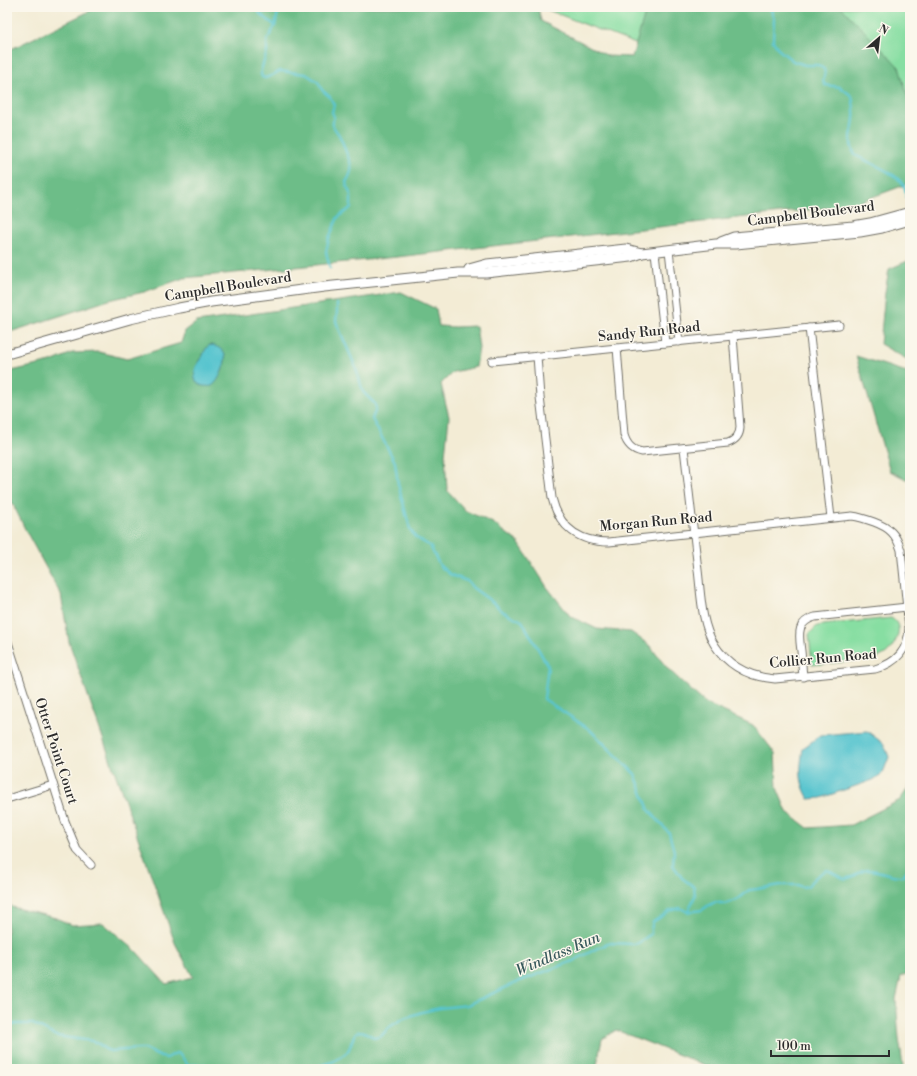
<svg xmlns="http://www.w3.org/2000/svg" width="917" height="1076" viewBox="0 0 917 1076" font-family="'Libre Bodoni',serif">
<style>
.green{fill:#87dea2;stroke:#598466}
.forest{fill:#6dbd88;stroke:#4c745a;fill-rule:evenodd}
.water{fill:#58c5cf;stroke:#42787d}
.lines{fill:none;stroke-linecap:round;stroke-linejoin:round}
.stream{stroke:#58c5cf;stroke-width:2.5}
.minor-casing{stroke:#716f66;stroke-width:9}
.tertiary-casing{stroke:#716f66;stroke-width:11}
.minor{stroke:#fff;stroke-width:7}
.tertiary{stroke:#fff;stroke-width:9}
.labels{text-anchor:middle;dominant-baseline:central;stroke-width:3;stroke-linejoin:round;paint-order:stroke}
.street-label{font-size:14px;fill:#2b2b2b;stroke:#fbf7ec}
.water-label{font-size:15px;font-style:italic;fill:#38595c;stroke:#fbf7ec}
</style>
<rect width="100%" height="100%" fill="#fbf7ec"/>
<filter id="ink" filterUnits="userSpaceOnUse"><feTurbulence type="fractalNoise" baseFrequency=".025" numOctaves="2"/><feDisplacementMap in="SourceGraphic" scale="8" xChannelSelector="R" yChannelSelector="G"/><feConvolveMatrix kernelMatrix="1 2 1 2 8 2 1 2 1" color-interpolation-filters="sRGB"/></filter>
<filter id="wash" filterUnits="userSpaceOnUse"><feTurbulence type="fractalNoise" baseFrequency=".012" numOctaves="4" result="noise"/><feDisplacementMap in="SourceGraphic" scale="16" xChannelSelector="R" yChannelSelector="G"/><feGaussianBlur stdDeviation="0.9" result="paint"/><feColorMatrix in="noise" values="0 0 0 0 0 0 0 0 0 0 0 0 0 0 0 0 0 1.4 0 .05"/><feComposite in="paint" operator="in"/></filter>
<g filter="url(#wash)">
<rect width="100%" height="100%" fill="#f3ecd5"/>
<g class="green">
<path d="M 540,7 L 910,7 L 910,150 Z"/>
<path d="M 891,618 C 906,626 895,647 885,654 C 882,656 878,657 876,659 L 812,665 L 809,634 L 817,626 L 831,624 Z"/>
</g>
<g class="forest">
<path d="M 95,7 L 538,7 L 541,21 L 608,56 L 632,57 L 647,7 L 841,7 L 899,67 L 910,105 L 910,183 L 851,205 L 397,257 L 184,278 L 144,292 L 109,300 L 7,333 L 7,51 L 92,10 Z"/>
<path d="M 910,260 L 910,361 L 880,344 L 885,292 L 889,269 Z"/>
<path d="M 401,292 L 436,309 L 439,326 L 455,327 L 476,326 L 479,348 L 476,367 L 453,372 L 441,384 L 449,417 L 445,455 L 447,490 L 466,511 L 493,523 L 518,542 L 547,587 L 570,616 L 597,629 L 631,632 L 649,645 L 668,669 L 705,703 L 753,725 L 775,753 L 777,788 L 787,812 L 808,828 L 851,825 L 900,800 L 910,785 L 910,975 L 901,976 L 896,999 L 899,1039 L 903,1066 L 901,1069 L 715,1069 L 616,1030 L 602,1039 L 596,1069 L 7,1069 L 7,901 L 12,907 L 56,918 L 72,925 L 103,923 L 135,950 L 166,984 L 193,977 L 175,943 L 69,642 L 61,595 L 27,533 L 7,492 L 7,372 L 51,362 L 72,353 L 99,352 L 127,359 L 181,343 L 185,331 L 197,322 ZM 210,345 L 212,345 L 225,355 L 225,360 L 221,374 L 198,362 C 202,357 205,348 210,345 Z"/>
<path d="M 856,356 L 910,373 L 910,481 L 890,471 Z"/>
</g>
<g class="water">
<path d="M 210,345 C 215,345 223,349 225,355 C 227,362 219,382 212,386 C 209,387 206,386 203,386 C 192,383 193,371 198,363 C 199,360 202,358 203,355 C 205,351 205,348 210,345 Z"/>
<path d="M 867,731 L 884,744 L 889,757 L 883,773 L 873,780 L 821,798 L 809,799 C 798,780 800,769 803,748 L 821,735 Z"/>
</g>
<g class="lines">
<g class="stream">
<path d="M 257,7 C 259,18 269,18 275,26"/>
<path d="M 281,7 L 278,12 L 275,26 L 267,40 L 267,52 L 261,70 L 261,74 L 262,77 L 265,78 L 271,76 L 280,71 L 306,74 L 318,82 L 322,90 L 330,97 L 334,105 L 332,112 L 334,117 C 331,127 334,127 339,135 C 342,140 344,146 346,152 C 352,165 354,170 346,182 L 351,196 L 351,207 L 348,210 L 338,217 L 329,238 L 326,252 L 330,268"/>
<path d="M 770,7 L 774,19 L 773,41 L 779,50 L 793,61 L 805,65 L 818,65 L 824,69 L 825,73 L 823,81 L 825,85 L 840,87 L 852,96 C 853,103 855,111 854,118 C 853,132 847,141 855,155 C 868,162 897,173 904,186 C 906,190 906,194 907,198"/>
<path d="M 337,304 L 337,313 L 336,321 L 337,324 L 356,368 L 363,392 L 375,404 L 376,409 L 372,419 L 395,462 L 398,484 L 410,529 L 415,537 L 430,546 L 440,566 L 451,575 L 467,581 L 473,588 L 495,604 L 502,611 L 522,621 L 548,666 L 544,699 L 589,729 L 635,774 L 649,810 L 669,833 L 674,851 L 673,865 L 682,878 L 694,887 L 695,896 L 688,912"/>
<path d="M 7,1026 L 17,1024 L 33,1024 L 56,1036 L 92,1041 L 99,1044 L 105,1049 L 110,1051 L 139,1049 L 144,1049 L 161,1057 L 167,1058 L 176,1053 C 182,1054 184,1062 189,1065 C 200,1066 205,1061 215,1069"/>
<path d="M 278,1069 C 286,1067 292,1068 300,1068 C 303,1068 309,1069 312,1068 C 314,1067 316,1066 318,1066 C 328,1063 338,1061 346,1053 C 352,1048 352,1034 357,1032 C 366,1028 370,1040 380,1037 L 391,1026 L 404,1018 L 422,1012 L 440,1008 L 467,1005 L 520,981 L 573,961 L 596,949 L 610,943 L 634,944 L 638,943 L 651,934 L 651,929 L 653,922 L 670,911 L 680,908 L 688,912 L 702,910 L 709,905 L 716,902 L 725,904 L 731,902 L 741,897 L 749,890 L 757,889 L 781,885 L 798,885 L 802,887 L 808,886 C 812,879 819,874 827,870 L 845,879 C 848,878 852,877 854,876 C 858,874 861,871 866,870 C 879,869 891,877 903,876 L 910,866"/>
</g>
</g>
</g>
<g filter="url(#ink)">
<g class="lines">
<defs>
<g id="minor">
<path d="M 669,250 L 679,342"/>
<path d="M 655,252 L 665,343"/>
<path d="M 809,328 L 831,518"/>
<path d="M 617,348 L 624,435 C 627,445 632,450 642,452 L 728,443 C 736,440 740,435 740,427 L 733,336"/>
<path d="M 537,356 L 540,397 L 552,498 C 559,527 579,542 609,542 L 852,516 C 860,517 866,519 874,522 C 890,528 896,534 901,550 L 909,628 C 908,650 897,663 875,669 L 775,679 C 750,677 728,666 714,644 C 701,623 701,594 698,570 C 693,529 689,489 684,448"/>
<path d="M 492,361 L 839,325"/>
<path d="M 7,639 L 65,821 L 77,850 L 91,865"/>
<path d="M 803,677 C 802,668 802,660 801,651 C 799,635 796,622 815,617 L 907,607"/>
<path d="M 7,799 L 53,785"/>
</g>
<g id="tertiary">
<path d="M 721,242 L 734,237 L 853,226 L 870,223 L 910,212"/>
<path d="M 469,269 L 487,264 L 626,249 L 642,253"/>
<path d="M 7,354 L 130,319 L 179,308 L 211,302 L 324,287 L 458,273 L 486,273 L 631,257 L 642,253 L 716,244 L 736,244 L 860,232 L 882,228 L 910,220"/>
</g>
</defs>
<use href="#minor" class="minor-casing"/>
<use href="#tertiary" class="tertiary-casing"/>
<use href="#minor" class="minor"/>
<use href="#tertiary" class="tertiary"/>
</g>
</g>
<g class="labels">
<g class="street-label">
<text transform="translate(811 214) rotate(-7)">Campbell Boulevard</text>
<text transform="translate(228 287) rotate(-9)">Campbell Boulevard</text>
<text transform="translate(649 332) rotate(-6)">Sandy Run Road</text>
<text transform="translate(656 522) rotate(-5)">Morgan Run Road</text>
<text transform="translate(823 659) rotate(-5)">Collier Run Road</text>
<text transform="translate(56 751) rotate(72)">Otter Point Court</text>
</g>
<g class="water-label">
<text transform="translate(558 954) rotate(-23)">Windlass Run</text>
</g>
</g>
<rect width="917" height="1076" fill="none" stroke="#fbf7ec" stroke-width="24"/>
<g transform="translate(879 38) rotate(28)" stroke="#fbf7ec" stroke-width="3" paint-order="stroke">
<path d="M0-3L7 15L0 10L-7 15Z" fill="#2b2b2b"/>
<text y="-6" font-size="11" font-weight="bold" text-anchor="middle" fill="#2b2b2b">N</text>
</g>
<path d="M771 1050v6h118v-6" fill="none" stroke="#2b2b2b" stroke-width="2"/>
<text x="777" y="1050" font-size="12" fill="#2b2b2b" stroke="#fbf7ec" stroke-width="3" paint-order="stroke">100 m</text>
</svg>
